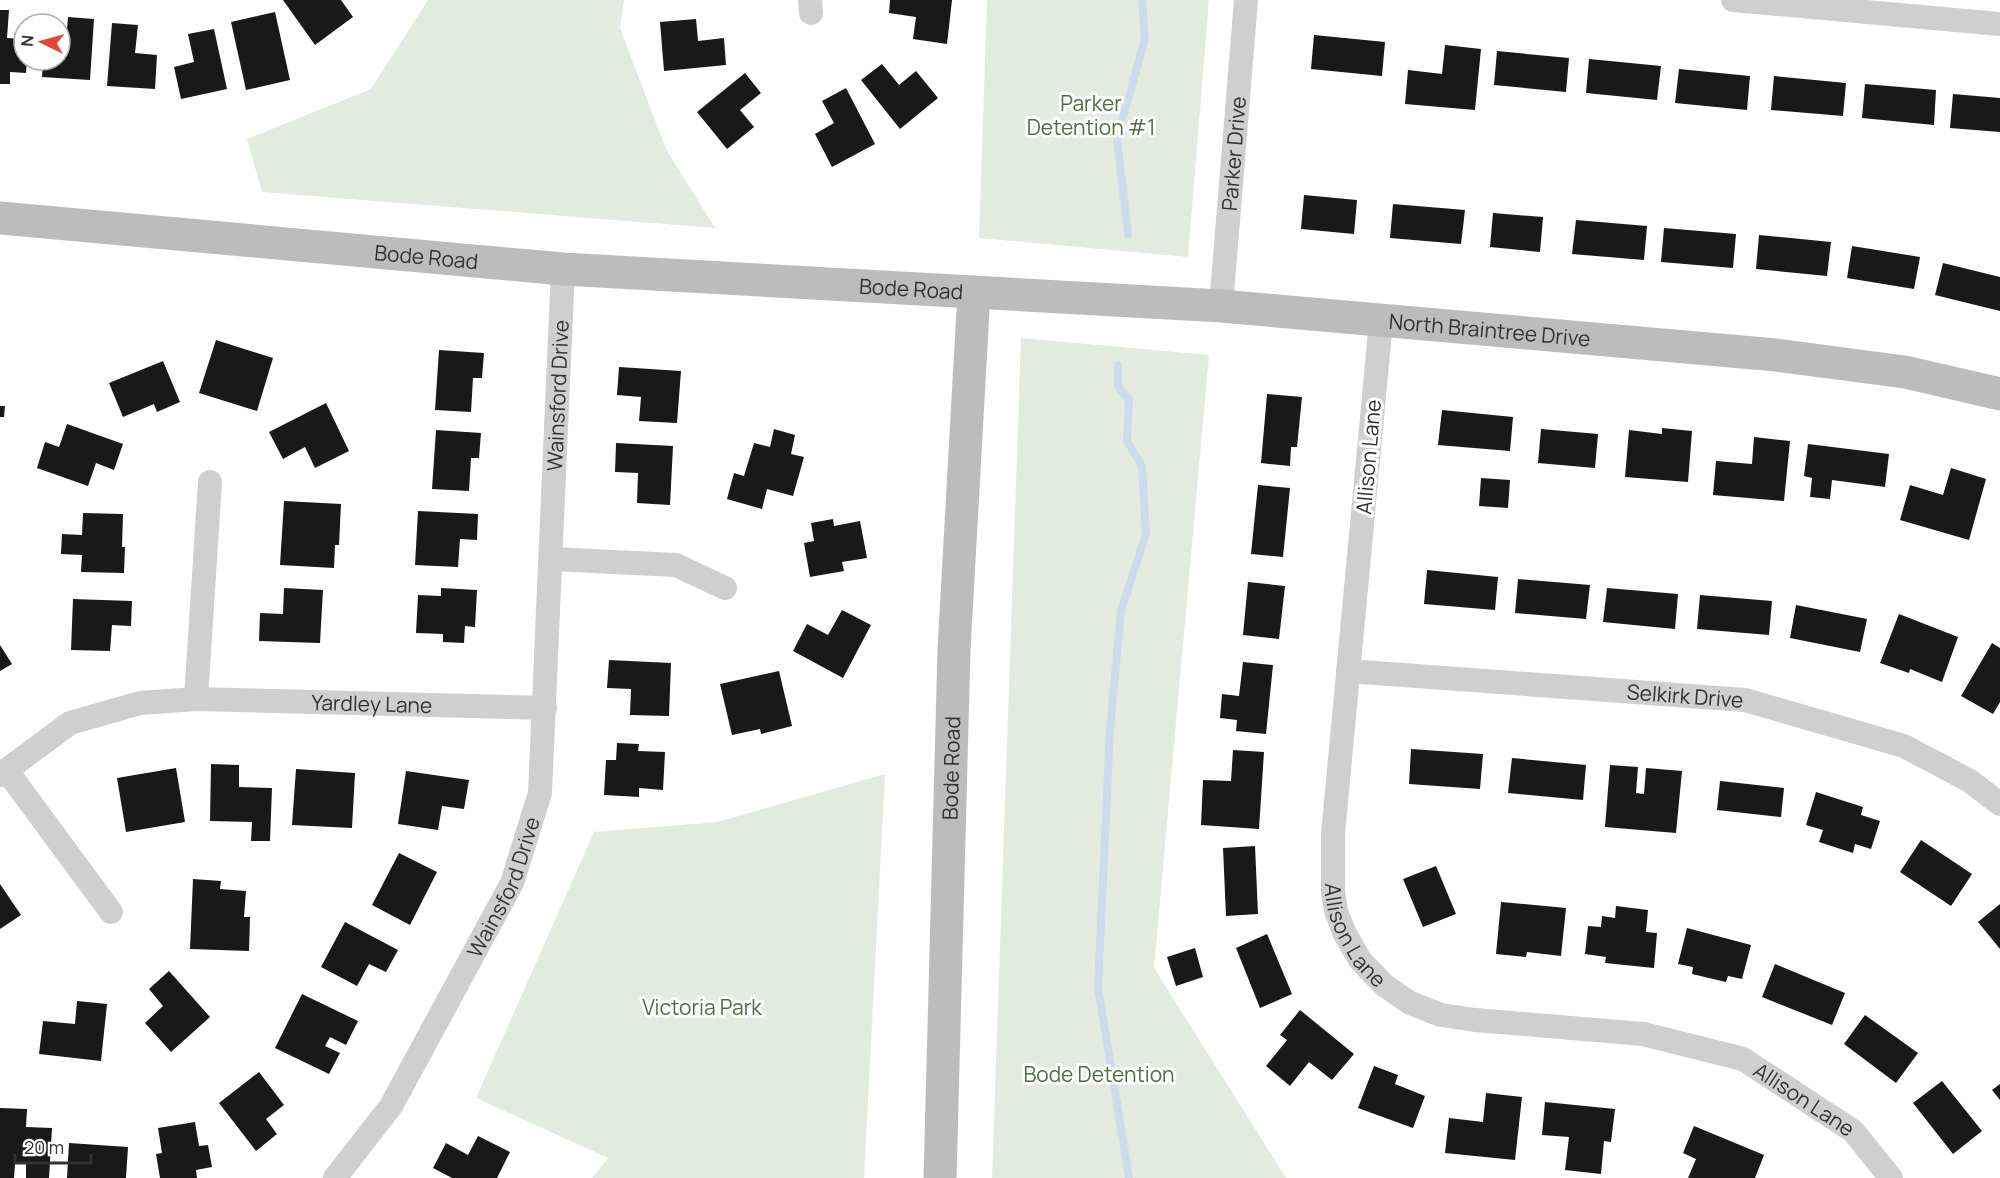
<svg xmlns="http://www.w3.org/2000/svg" width="2000" height="1178" viewBox="0 0 2000 1178" font-family="Manrope,sans-serif">
<style>
.green{fill:#e3ebde}
.lines{fill:none;stroke-linecap:round;stroke-linejoin:round}
.stream{stroke:#cddced;stroke-width:8}
.building{fill:#191919}
.street{stroke:#cfcfcf;stroke-width:24}
.secondary{stroke:#bcbcbc;stroke-width:33}
.labels{text-anchor:middle;dominant-baseline:central;stroke-width:6;stroke-linejoin:round;paint-order:stroke}
.park-label{font-size:21px;fill:#4d6e3e;stroke:#fff}
.street-label{font-size:21px;fill:#323232;stroke:#fff}
</style>
<rect width="100%" height="100%" fill="#fff"/>
<g class="green">
<path d="M 428,0 L 624,0 L 620,28 L 666,149 L 715,228 L 262,192 L 247,139 L 371,89 Z"/>
<path d="M 987,0 L 1209,0 L 1188,257 L 979,238 Z"/>
<path d="M 1021,338 L 1209,355 L 1154,968 L 1286,1178 L 992,1178 Z"/>
<path d="M 885,774 L 864,1178 L 592,1178 L 608,1158 L 476,1098 L 594,832 L 718,822 Z"/>
</g>
<g class="lines">
<g class="stream">
<path d="M 1128,234 L 1117,139 L 1145,39 L 1142,0"/>
<path d="M 1118,365 L 1118,387 L 1129,399 L 1127,441 L 1142,466 L 1146,534 L 1121,611 L 1110,729 L 1098,987 L 1129,1178"/>
</g>
</g>
<g class="building">
<path d="M 283,0 L 341,0 L 353,17 L 315,45 Z"/>
<path d="M 890,0 L 952,0 L 947,44 L 913,39 L 916,17 L 889,13 Z"/>
<path d="M 0,10 L 9,10 L 7,38 L 24,39 L 24,60 L 27,60 L 26,73 L 10,72 L 10,84 L 0,84 Z"/>
<path d="M 275,12 L 290,80 L 246,90 L 231,22 Z"/>
<path d="M 68,17 L 94,19 L 90,80 L 42,77 L 43,60 L 60,60 L 60,43 L 66,43 Z"/>
<path d="M 696,19 L 698,41 L 724,38 L 726,65 L 664,71 L 660,22 Z"/>
<path d="M 112,23 L 138,25 L 135,53 L 157,55 L 155,89 L 107,86 Z"/>
<path d="M 214,29 L 227,89 L 181,99 L 174,67 L 194,62 L 188,34 Z"/>
<path d="M 1314,35 L 1385,42 L 1382,76 L 1311,69 Z"/>
<path d="M 1445,45 L 1481,49 L 1475,110 L 1405,104 L 1408,70 L 1442,74 Z"/>
<path d="M 1497,51 L 1569,58 L 1566,92 L 1494,85 Z"/>
<path d="M 1589,59 L 1661,66 L 1657,100 L 1586,93 Z"/>
<path d="M 882,64 L 899,85 L 916,71 L 938,98 L 900,129 L 861,80 Z"/>
<path d="M 1679,69 L 1750,76 L 1747,110 L 1675,103 Z"/>
<path d="M 745,73 L 761,93 L 740,110 L 754,127 L 727,149 L 697,112 Z"/>
<path d="M 1774,76 L 1846,83 L 1843,116 L 1771,110 Z"/>
<path d="M 1865,84 L 1936,90 L 1934,125 L 1862,118 Z"/>
<path d="M 846,88 L 875,144 L 832,167 L 815,134 L 834,123 L 822,101 Z"/>
<path d="M 1953,94 L 2000,98 L 2000,132 L 1950,128 Z"/>
<path d="M 1304,195 L 1357,200 L 1354,234 L 1301,229 Z"/>
<path d="M 1393,204 L 1465,210 L 1461,244 L 1390,238 Z"/>
<path d="M 1493,213 L 1543,217 L 1540,252 L 1490,247 Z"/>
<path d="M 1576,220 L 1647,226 L 1644,260 L 1572,254 Z"/>
<path d="M 1664,228 L 1736,234 L 1733,268 L 1661,262 Z"/>
<path d="M 1759,235 L 1831,242 L 1827,276 L 1756,269 Z"/>
<path d="M 1852,246 L 1920,257 L 1914,289 L 1847,278 Z"/>
<path d="M 1943,263 L 2000,277 L 2000,311 L 1935,295 Z"/>
<path d="M 216,340 L 273,358 L 257,411 L 199,393 Z"/>
<path d="M 439,350 L 484,353 L 482,378 L 473,378 L 471,412 L 435,410 Z"/>
<path d="M 163,361 L 180,402 L 157,412 L 154,404 L 123,417 L 109,383 Z"/>
<path d="M 619,367 L 681,371 L 677,423 L 639,421 L 641,397 L 617,395 Z"/>
<path d="M 1267,394 L 1302,397 L 1297,447 L 1291,447 L 1290,466 L 1261,463 Z"/>
<path d="M 326,403 L 349,451 L 315,468 L 305,447 L 283,459 L 269,432 Z"/>
<path d="M 0,406 L 5,406 L 4,417 L 0,417 Z"/>
<path d="M 1442,410 L 1513,417 L 1510,451 L 1438,445 Z"/>
<path d="M 67,424 L 123,444 L 114,470 L 96,463 L 88,486 L 37,468 L 45,442 L 59,447 Z"/>
<path d="M 1662,428 L 1692,431 L 1688,482 L 1625,477 L 1629,430 L 1662,434 Z"/>
<path d="M 774,429 L 795,435 L 791,454 L 804,457 L 793,496 L 767,489 L 762,509 L 727,499 L 734,473 L 744,476 L 754,443 L 770,447 Z"/>
<path d="M 1541,429 L 1598,434 L 1595,468 L 1538,463 Z"/>
<path d="M 436,430 L 481,433 L 479,458 L 471,458 L 469,491 L 432,489 Z"/>
<path d="M 1754,437 L 1790,441 L 1784,501 L 1713,495 L 1716,461 L 1752,464 Z"/>
<path d="M 616,443 L 673,446 L 670,505 L 637,503 L 638,473 L 615,472 Z"/>
<path d="M 1808,444 L 1889,454 L 1885,487 L 1832,480 L 1830,499 L 1810,497 L 1812,478 L 1804,476 Z"/>
<path d="M 1951,468 L 1986,479 L 1969,540 L 1900,520 L 1910,485 L 1943,495 Z"/>
<path d="M 1481,478 L 1510,480 L 1508,508 L 1479,506 Z"/>
<path d="M 1258,485 L 1290,488 L 1283,557 L 1251,554 Z"/>
<path d="M 284,501 L 341,504 L 339,545 L 335,545 L 334,568 L 280,565 Z"/>
<path d="M 418,511 L 478,514 L 477,540 L 460,539 L 458,567 L 415,565 Z"/>
<path d="M 83,513 L 123,514 L 122,547 L 125,547 L 124,573 L 81,572 L 82,555 L 61,554 L 62,534 L 82,535 Z"/>
<path d="M 833,519 L 834,526 L 860,521 L 867,558 L 842,562 L 844,571 L 810,577 L 804,543 L 814,541 L 811,523 Z"/>
<path d="M 1427,570 L 1498,577 L 1495,610 L 1424,604 Z"/>
<path d="M 1518,579 L 1590,585 L 1586,619 L 1515,613 Z"/>
<path d="M 1248,582 L 1285,586 L 1279,639 L 1243,635 Z"/>
<path d="M 284,588 L 323,590 L 320,643 L 259,641 L 260,613 L 283,614 Z"/>
<path d="M 441,588 L 477,590 L 475,627 L 465,626 L 464,643 L 443,642 L 443,634 L 416,633 L 418,595 L 441,596 Z"/>
<path d="M 1607,588 L 1678,594 L 1675,629 L 1603,622 Z"/>
<path d="M 1700,595 L 1772,601 L 1769,635 L 1697,629 Z"/>
<path d="M 73,599 L 132,601 L 131,626 L 112,625 L 110,651 L 71,650 Z"/>
<path d="M 1796,605 L 1867,619 L 1860,652 L 1790,638 Z"/>
<path d="M 842,610 L 871,625 L 843,678 L 793,651 L 807,624 L 828,635 Z"/>
<path d="M 1899,614 L 1958,637 L 1942,682 L 1910,669 L 1909,673 L 1880,663 Z"/>
<path d="M 1992,643 L 2000,648 L 2000,702 L 1993,714 L 1961,696 Z"/>
<path d="M 0,645 L 12,664 L 0,671 Z"/>
<path d="M 609,660 L 671,663 L 669,716 L 630,715 L 631,689 L 607,688 Z"/>
<path d="M 1243,662 L 1273,665 L 1266,734 L 1236,731 L 1237,720 L 1220,718 L 1222,694 L 1239,696 Z"/>
<path d="M 779,671 L 792,726 L 761,734 L 760,729 L 732,735 L 720,684 Z"/>
<path d="M 617,743 L 639,744 L 638,751 L 665,752 L 663,790 L 639,788 L 639,797 L 604,795 L 606,760 L 616,760 Z"/>
<path d="M 1411,749 L 1483,754 L 1480,789 L 1409,784 Z"/>
<path d="M 1233,750 L 1264,752 L 1259,829 L 1201,825 L 1203,780 L 1231,781 Z"/>
<path d="M 1512,758 L 1586,765 L 1583,800 L 1508,793 Z"/>
<path d="M 211,764 L 239,765 L 239,787 L 272,788 L 270,841 L 251,841 L 252,822 L 210,821 Z"/>
<path d="M 1610,765 L 1638,767 L 1636,793 L 1644,794 L 1646,768 L 1682,771 L 1676,833 L 1605,827 Z"/>
<path d="M 176,768 L 185,822 L 126,832 L 117,778 Z"/>
<path d="M 296,769 L 355,773 L 352,828 L 292,825 Z"/>
<path d="M 406,771 L 469,780 L 464,809 L 442,806 L 438,830 L 398,824 Z"/>
<path d="M 1720,781 L 1784,788 L 1781,817 L 1717,810 Z"/>
<path d="M 1816,792 L 1863,807 L 1861,815 L 1880,821 L 1871,849 L 1855,844 L 1853,853 L 1819,842 L 1823,830 L 1806,825 Z"/>
<path d="M 1921,840 L 1972,874 L 1951,906 L 1900,872 Z"/>
<path d="M 1255,846 L 1258,914 L 1226,916 L 1223,848 Z"/>
<path d="M 399,853 L 437,872 L 410,925 L 372,905 Z"/>
<path d="M 1436,866 L 1456,914 L 1423,927 L 1403,879 Z"/>
<path d="M 193,879 L 221,881 L 220,889 L 246,891 L 244,917 L 250,917 L 249,951 L 190,949 Z"/>
<path d="M 0,884 L 21,915 L 0,929 Z"/>
<path d="M 1501,902 L 1566,908 L 1561,956 L 1527,952 L 1526,957 L 1496,954 Z"/>
<path d="M 2000,904 L 2000,949 L 1978,922 Z"/>
<path d="M 1616,906 L 1648,910 L 1646,932 L 1657,933 L 1654,968 L 1605,963 L 1606,957 L 1585,954 L 1588,926 L 1601,927 L 1602,916 L 1615,918 Z"/>
<path d="M 345,922 L 398,950 L 386,972 L 369,964 L 357,986 L 321,967 Z"/>
<path d="M 1687,928 L 1751,945 L 1742,979 L 1728,976 L 1726,982 L 1692,974 L 1693,967 L 1678,964 Z"/>
<path d="M 1267,934 L 1292,994 L 1260,1008 L 1236,948 Z"/>
<path d="M 1195,948 L 1203,977 L 1176,986 L 1167,957 Z"/>
<path d="M 1775,964 L 1845,993 L 1832,1025 L 1762,997 Z"/>
<path d="M 169,971 L 210,1017 L 171,1052 L 145,1023 L 163,1006 L 149,989 Z"/>
<path d="M 302,994 L 358,1021 L 346,1045 L 330,1037 L 325,1046 L 340,1053 L 329,1074 L 275,1048 Z"/>
<path d="M 77,1001 L 107,1004 L 101,1061 L 39,1054 L 43,1021 L 75,1024 Z"/>
<path d="M 1300,1010 L 1354,1054 L 1332,1080 L 1309,1062 L 1290,1086 L 1266,1066 L 1287,1040 L 1280,1035 Z"/>
<path d="M 1865,1015 L 1918,1053 L 1896,1083 L 1844,1044 Z"/>
<path d="M 1374,1066 L 1398,1075 L 1395,1084 L 1425,1096 L 1413,1128 L 1358,1108 Z"/>
<path d="M 259,1072 L 284,1105 L 266,1119 L 277,1134 L 256,1151 L 219,1103 Z"/>
<path d="M 1942,1081 L 1982,1131 L 1953,1154 L 1913,1103 Z"/>
<path d="M 2000,1084 L 2000,1100 L 1992,1090 Z"/>
<path d="M 1486,1093 L 1522,1097 L 1515,1160 L 1445,1153 L 1449,1118 L 1483,1122 Z"/>
<path d="M 1545,1102 L 1615,1109 L 1611,1142 L 1604,1141 L 1601,1174 L 1565,1170 L 1569,1137 L 1542,1135 Z"/>
<path d="M 0,1108 L 27,1109 L 26,1127 L 52,1128 L 49,1178 L 26,1178 L 26,1164 L 15,1164 L 14,1178 L 0,1178 Z"/>
<path d="M 195,1122 L 199,1146 L 208,1145 L 212,1167 L 196,1170 L 197,1178 L 160,1178 L 156,1154 L 162,1153 L 158,1128 Z"/>
<path d="M 1694,1126 L 1764,1155 L 1755,1178 L 1688,1178 L 1696,1159 L 1683,1153 Z"/>
<path d="M 478,1136 L 510,1152 L 497,1178 L 452,1178 L 433,1168 L 446,1143 L 468,1155 Z"/>
<path d="M 69,1143 L 128,1147 L 126,1178 L 67,1178 Z"/>
</g>
<g class="lines">
<g class="street">
<path d="M 810,0 L 811,13"/>
<path d="M 1733,0 L 2000,24"/>
<path id="s1" d="M 1221,306 L 1246,0"/>
<path id="s2" d="M 1381,321 L 1333,834 L 1333,892 L 1336,911 L 1344,932 L 1360,960 L 1384,985 L 1410,1003 L 1441,1015 L 1475,1020 L 1643,1034 L 1743,1059 L 1853,1131 L 1891,1178"/>
<path d="M 551,559 L 676,565 L 725,588"/>
<path id="s3" d="M 1348,671 L 1745,700 L 1904,746 L 1970,781 L 2000,804"/>
<path d="M 196,699 L 210,482"/>
<path d="M 7,771 L 111,912"/>
<path id="s4" d="M 0,775 L 70,723 L 140,703 L 196,699 L 545,708"/>
<path id="s5" d="M 335,1178 L 391,1106 L 512,883 L 540,793 L 563,269"/>
</g>
<g class="secondary">
<path id="s6" d="M 0,218 L 563,269 L 1221,306 L 1776,355 L 1905,372 L 2000,394"/>
<path id="s7" d="M 940,1178 L 954,650 L 974,292"/>
</g>
</g>
<g class="labels">
<g class="park-label">
<text x="1091" y="103">Parker<tspan x="1091" dy="24">Detention #1</tspan></text>
<text x="702" y="1007">Victoria Park</text>
<text x="1099" y="1074">Bode Detention</text>
</g>
<g class="street-label">
<text stroke="none"><textPath href="#s1" startOffset="153">Parker Drive</textPath></text>
<text stroke="none"><textPath href="#s6" startOffset="428">Bode Road</textPath></text>
<text stroke="none"><textPath href="#s6" startOffset="914">Bode Road</textPath></text>
<text stroke="none"><textPath href="#s6" startOffset="1494">North Braintree Drive</textPath></text>
<text stroke="none"><textPath href="#s5" startOffset="837">Wainsford Drive</textPath></text>
<text transform="translate(1368 457) rotate(-85)">Allison Lane</text>
<text stroke="none"><textPath href="#s3" startOffset="338">Selkirk Drive</textPath></text>
<text stroke="none"><textPath href="#s4" startOffset="392">Yardley Lane</textPath></text>
<text stroke="none"><textPath href="#s7" startOffset="410">Bode Road</textPath></text>
<text stroke="none"><textPath href="#s5" startOffset="338">Wainsford Drive</textPath></text>
<text stroke="none"><textPath href="#s2" startOffset="622">Allison Lane</textPath></text>
<text stroke="none"><textPath href="#s2" startOffset="1126">Allison Lane</textPath></text>
</g>
</g>
<g transform="translate(42 42) rotate(275)"><circle r="28" fill="#ffffff" stroke="#adadad" stroke-width="1.5"/>
<path d="M0-4.5L10 22L0 15L-10 22Z" fill="#e54637"/>
<text y="-9" font-size="16" font-weight="bold" text-anchor="middle" fill="#323232">N</text>
</g>
<path d="M15 1154v9h76v-9" fill="none" stroke="#323232" stroke-width="3"/>
<text x="24" y="1154" font-size="18" fill="#323232" stroke="#ffffff" stroke-width="4.5" paint-order="stroke">20 m</text>
</svg>
